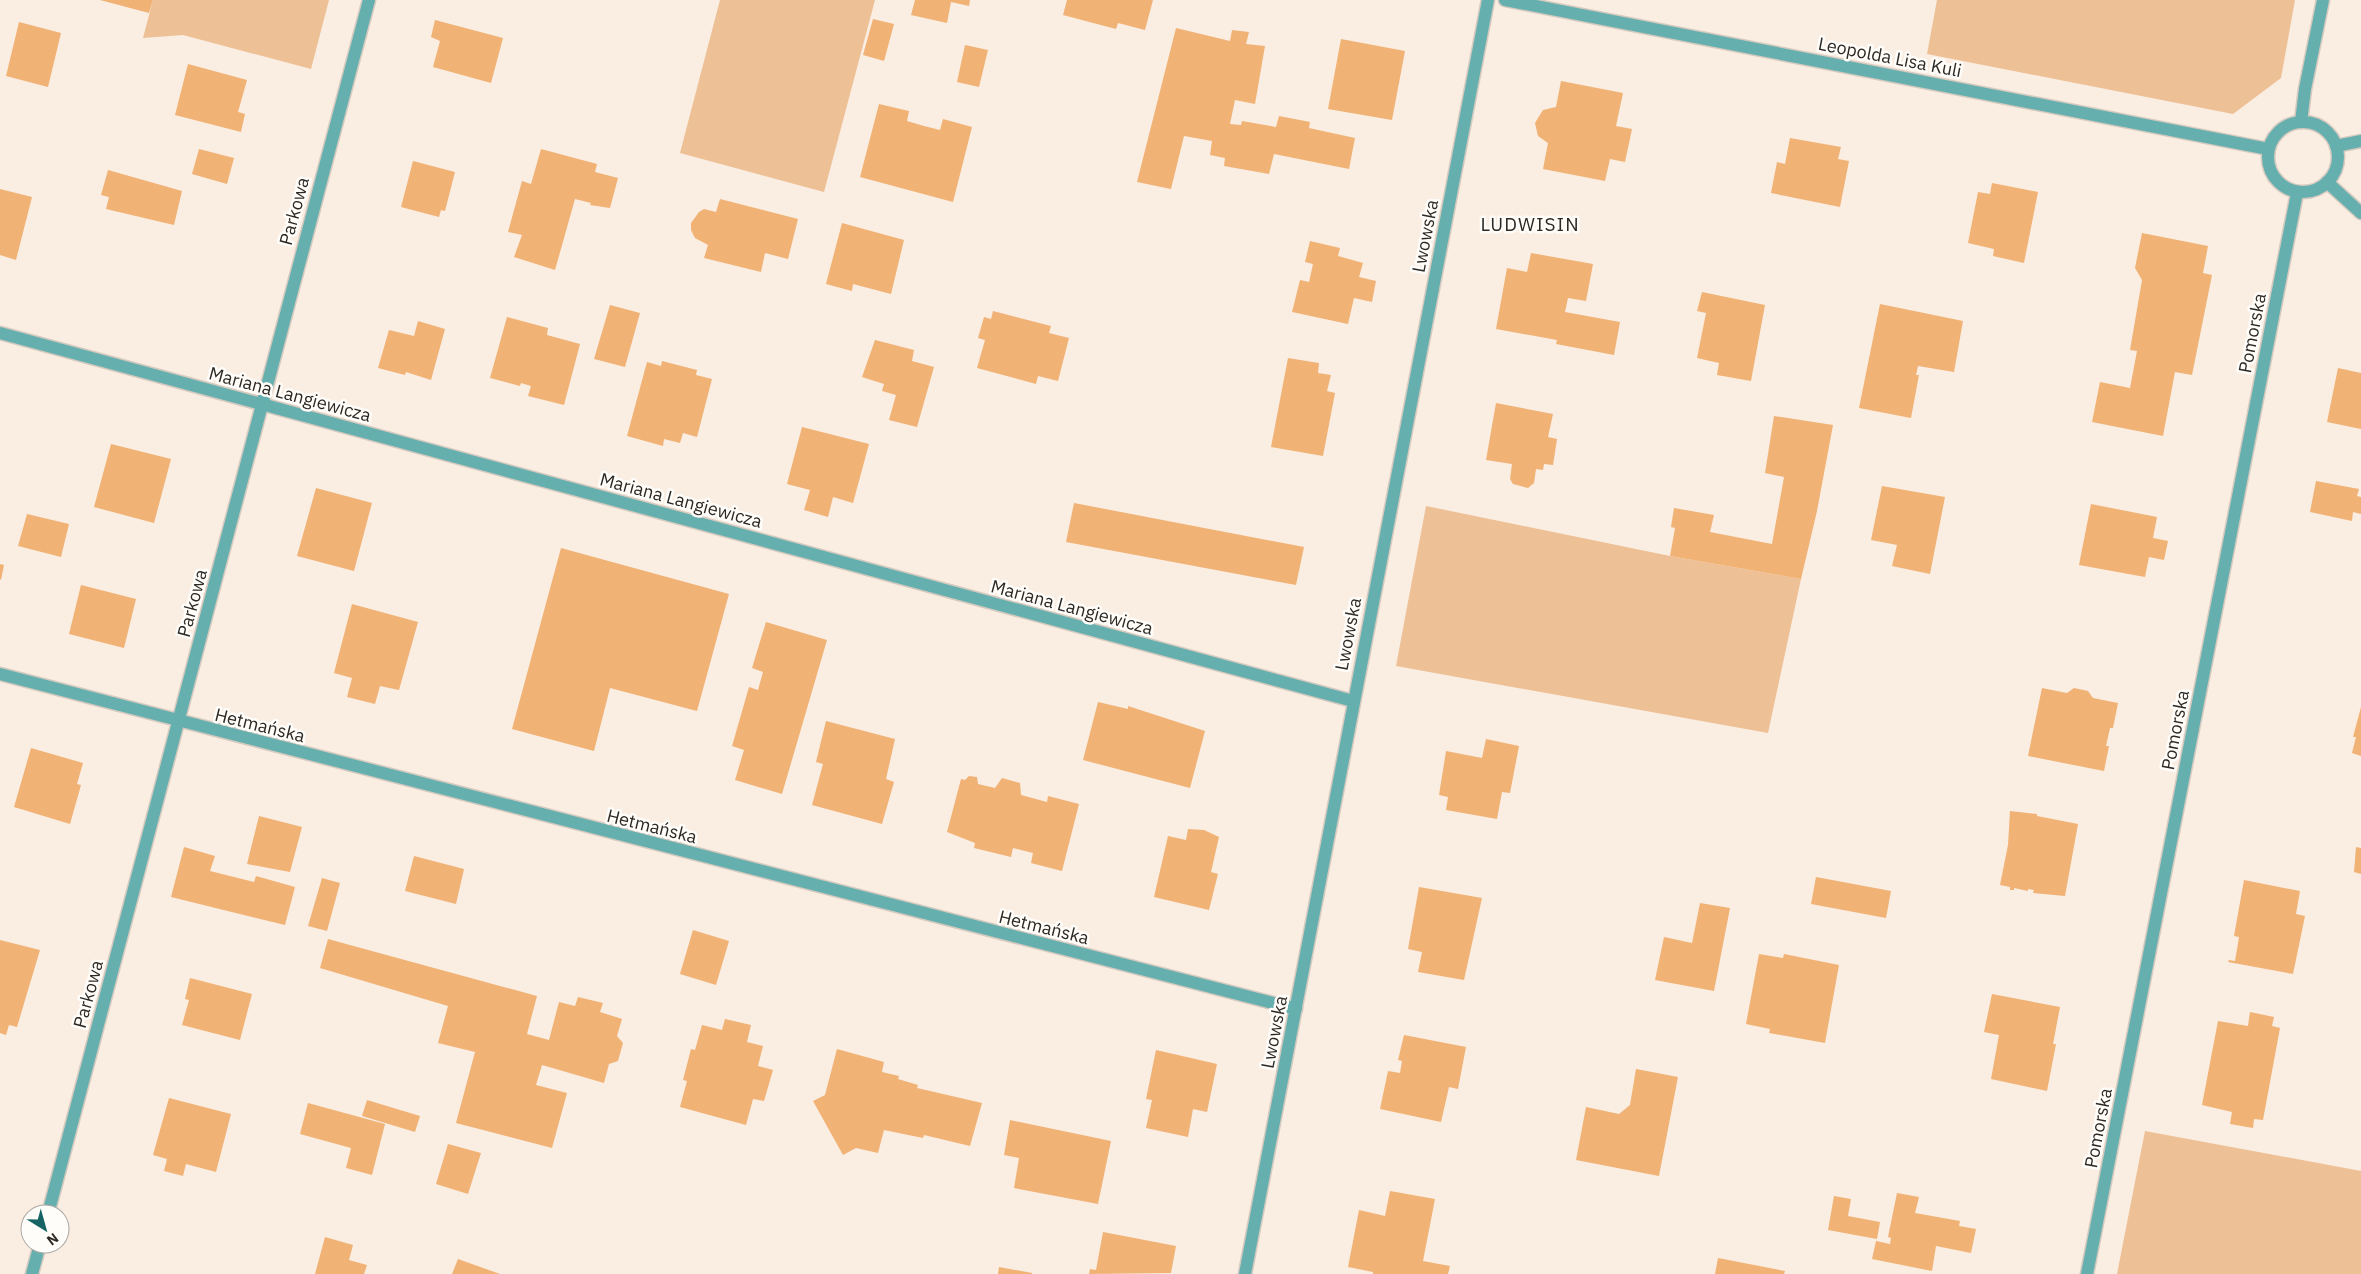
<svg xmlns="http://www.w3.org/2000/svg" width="2361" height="1274" viewBox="0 0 2361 1274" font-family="'IBM Plex Sans',sans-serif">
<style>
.green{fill:#eec095}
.building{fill:#f1b275}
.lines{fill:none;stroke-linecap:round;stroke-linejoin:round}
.minor-casing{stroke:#d5cac0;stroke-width:15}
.minor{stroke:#65b0ae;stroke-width:12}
.labels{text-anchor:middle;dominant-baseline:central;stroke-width:5;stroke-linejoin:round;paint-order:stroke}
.street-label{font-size:18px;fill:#2c2824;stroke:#fffdfa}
.neighbourhood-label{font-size:19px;letter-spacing:1px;fill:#2c2824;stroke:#fffdfa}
</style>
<rect width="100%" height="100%" fill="#faede2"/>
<g class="green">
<path d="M 153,0 L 329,0 L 311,69 L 183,35 L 143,38 Z"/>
<path d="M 720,0 L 875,0 L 824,192 L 680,153 Z"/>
<path d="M 1937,0 L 2295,0 L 2281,78 L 2233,114 L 1927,54 Z"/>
<path d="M 1426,506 L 1670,556 L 1801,579 L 1768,733 L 1396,666 Z"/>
<path d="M 2145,1131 L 2361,1171 L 2361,1274 L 2117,1274 Z"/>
</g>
<g class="building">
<path d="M 100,0 L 153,0 L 149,13 Z"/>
<path d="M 915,0 L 970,0 L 969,6 L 951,2 L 947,23 L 911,15 Z"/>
<path d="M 1067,0 L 1153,0 L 1145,30 L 1118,23 L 1116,29 L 1063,15 Z"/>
<path d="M 873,19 L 894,24 L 884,61 L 863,55 Z"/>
<path d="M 435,20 L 503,38 L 491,83 L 433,67 L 440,41 L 431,37 Z"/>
<path d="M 19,22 L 61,33 L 48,87 L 6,76 Z"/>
<path d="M 1176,28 L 1230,41 L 1232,30 L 1249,32 L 1246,44 L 1265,46 L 1255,104 L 1235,100 L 1230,124 L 1241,125 L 1242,121 L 1276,127 L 1279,116 L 1310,122 L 1309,128 L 1355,138 L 1349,169 L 1274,154 L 1269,174 L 1224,166 L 1225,158 L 1210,155 L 1212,141 L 1184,136 L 1171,189 L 1137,182 Z"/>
<path d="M 1341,39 L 1405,51 L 1392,120 L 1328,109 Z"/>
<path d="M 965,45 L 988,50 L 979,87 L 957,82 Z"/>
<path d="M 188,64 L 247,80 L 238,112 L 245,114 L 241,132 L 175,115 Z"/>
<path d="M 1561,81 L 1623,93 L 1616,126 L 1632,129 L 1625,162 L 1610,159 L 1605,181 L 1543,169 L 1548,143 L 1538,136 L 1535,123 L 1543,110 L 1556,107 Z"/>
<path d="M 879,104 L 909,111 L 907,121 L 924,126 L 940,130 L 943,119 L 972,127 L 953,202 L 860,177 Z"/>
<path d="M 1790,138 L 1841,147 L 1838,159 L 1849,161 L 1840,207 L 1771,193 L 1777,162 L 1785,164 Z"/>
<path d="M 199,149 L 234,158 L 227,184 L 192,174 Z"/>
<path d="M 541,149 L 597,164 L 595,172 L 618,178 L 610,208 L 590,205 L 591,203 L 575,199 L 555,270 L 514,257 L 522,235 L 508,232 L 522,181 L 531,184 Z"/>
<path d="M 413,161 L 455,172 L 445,211 L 441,210 L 439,217 L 401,207 Z"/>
<path d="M 108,170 L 182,191 L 174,225 L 106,209 L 109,197 L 101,195 Z"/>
<path d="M 1992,183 L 2038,192 L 2024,263 L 1993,256 L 1994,249 L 1968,243 L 1978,192 L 1990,194 Z"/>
<path d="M 0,189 L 32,197 L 16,260 L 0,255 Z"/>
<path d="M 720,199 L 798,219 L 788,259 L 765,253 L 761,272 L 704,258 L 708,245 L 695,238 L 691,230 L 691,223 L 699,212 L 704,209 L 716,212 Z"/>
<path d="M 842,223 L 904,240 L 891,294 L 853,284 L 852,291 L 826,284 Z"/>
<path d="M 2142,233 L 2208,246 L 2203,273 L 2212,275 L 2192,375 L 2175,372 L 2163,436 L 2092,422 L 2100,382 L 2130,388 L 2137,351 L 2130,350 L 2142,280 L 2135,268 Z"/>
<path d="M 1310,241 L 1340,248 L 1338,256 L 1363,263 L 1359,277 L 1376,281 L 1372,302 L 1354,298 L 1348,324 L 1292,312 L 1300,280 L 1309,282 L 1313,264 L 1305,262 Z"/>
<path d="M 1531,253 L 1593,264 L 1586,301 L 1568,298 L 1565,312 L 1620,322 L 1614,355 L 1556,344 L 1557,340 L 1496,329 L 1507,268 L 1527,272 Z"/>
<path d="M 1702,292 L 1765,305 L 1751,381 L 1717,375 L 1719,363 L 1697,358 L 1706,313 L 1697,311 Z"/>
<path d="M 1880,304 L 1963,321 L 1954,372 L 1918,366 L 1916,375 L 1919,375 L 1911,418 L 1859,408 Z"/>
<path d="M 610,305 L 640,313 L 625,367 L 594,359 Z"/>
<path d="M 993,311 L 1051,326 L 1049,333 L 1069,338 L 1058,381 L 1038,376 L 1036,384 L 977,368 L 985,340 L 978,338 L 984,317 L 991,319 Z"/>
<path d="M 507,317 L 548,328 L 547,335 L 580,344 L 564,405 L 528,396 L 531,386 L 521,383 L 520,386 L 490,378 Z"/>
<path d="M 418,321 L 445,329 L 431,380 L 406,372 L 405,375 L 378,368 L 389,330 L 414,336 Z"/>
<path d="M 875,340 L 914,350 L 912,361 L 934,367 L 917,427 L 889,420 L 896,395 L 882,391 L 884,384 L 862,377 Z"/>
<path d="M 1288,358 L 1319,363 L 1318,373 L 1331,375 L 1327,391 L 1335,393 L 1323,456 L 1271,447 Z"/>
<path d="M 662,361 L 697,370 L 696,375 L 712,379 L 697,437 L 683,433 L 680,443 L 664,439 L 663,446 L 627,436 L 647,362 L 661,366 Z"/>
<path d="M 2338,368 L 2361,373 L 2361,429 L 2327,422 Z"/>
<path d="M 1496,403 L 1553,414 L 1548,437 L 1557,439 L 1553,465 L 1544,464 L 1543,470 L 1536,469 L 1534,483 L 1528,488 L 1513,484 L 1510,479 L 1512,464 L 1486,460 Z"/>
<path d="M 1774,416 L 1833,425 L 1817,511 L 1801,579 L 1670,556 L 1675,528 L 1671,527 L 1674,508 L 1714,515 L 1710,532 L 1772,544 L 1784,477 L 1765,473 Z"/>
<path d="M 802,427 L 869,444 L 853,503 L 833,497 L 828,517 L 804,510 L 810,490 L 787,484 Z"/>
<path d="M 111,444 L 171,459 L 154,523 L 94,507 Z"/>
<path d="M 2316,481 L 2359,489 L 2357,496 L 2361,497 L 2361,514 L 2353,512 L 2352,521 L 2310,512 Z"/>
<path d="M 1882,486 L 1945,497 L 1930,574 L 1892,566 L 1897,545 L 1871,540 Z"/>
<path d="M 316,488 L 372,503 L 354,571 L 297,556 Z"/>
<path d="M 1074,503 L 1304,547 L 1296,585 L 1066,542 Z"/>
<path d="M 2091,504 L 2157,517 L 2153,538 L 2168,541 L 2164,560 L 2149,557 L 2145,577 L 2079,565 Z"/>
<path d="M 27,514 L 69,524 L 61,557 L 18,546 Z"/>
<path d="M 561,548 L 729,594 L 697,711 L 610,688 L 594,751 L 512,729 Z"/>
<path d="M 0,564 L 4,565 L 1,580 L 0,579 Z"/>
<path d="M 81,585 L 136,599 L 124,648 L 69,634 Z"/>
<path d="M 352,604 L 418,622 L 399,690 L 380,686 L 375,704 L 347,697 L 352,678 L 334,673 Z"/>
<path d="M 766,622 L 827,640 L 782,794 L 735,780 L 744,750 L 732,746 L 749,687 L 758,690 L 763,672 L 752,668 Z"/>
<path d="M 2042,688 L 2067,693 L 2074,688 L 2088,691 L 2093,698 L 2118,703 L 2113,728 L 2110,728 L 2106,746 L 2109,746 L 2104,771 L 2028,756 Z"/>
<path d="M 1098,702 L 1128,709 L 1128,706 L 1205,731 L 1190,788 L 1083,760 Z"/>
<path d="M 2361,707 L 2361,756 L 2352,753 L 2356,737 L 2353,737 Z"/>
<path d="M 826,721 L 895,739 L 886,779 L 894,782 L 882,824 L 812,805 L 823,764 L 816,762 Z"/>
<path d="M 1486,739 L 1519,746 L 1510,793 L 1502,792 L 1497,819 L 1446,810 L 1448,797 L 1439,795 L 1446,751 L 1482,758 Z"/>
<path d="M 31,748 L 83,763 L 77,784 L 81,785 L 70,824 L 14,807 Z"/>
<path d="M 969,776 L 977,777 L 978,784 L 995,788 L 1002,778 L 1020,783 L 1021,795 L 1047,802 L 1048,796 L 1079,804 L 1062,871 L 1031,863 L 1033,853 L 1013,848 L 1011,857 L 974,848 L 975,843 L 947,832 L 961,779 L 965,780 Z"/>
<path d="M 2010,811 L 2037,814 L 2037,816 L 2078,824 L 2065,896 L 2033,893 L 2034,890 L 2028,889 L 2028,891 L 2014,888 L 2014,890 L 2010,890 L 2010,887 L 2000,885 L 2008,845 Z"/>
<path d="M 259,816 L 302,827 L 290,872 L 247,864 Z"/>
<path d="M 1188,829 L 1204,830 L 1219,837 L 1211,872 L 1218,874 L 1209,910 L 1154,897 L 1168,836 L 1186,840 Z"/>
<path d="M 184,847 L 215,856 L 210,871 L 254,882 L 256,876 L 295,887 L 285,925 L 171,897 Z"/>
<path d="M 2356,847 L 2361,848 L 2361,874 L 2354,872 Z"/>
<path d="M 414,856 L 464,869 L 456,904 L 405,891 Z"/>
<path d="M 1816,877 L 1891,891 L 1886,918 L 1811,904 Z"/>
<path d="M 322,878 L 340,883 L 327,931 L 308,926 Z"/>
<path d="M 2244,880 L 2300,891 L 2296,914 L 2305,916 L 2293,974 L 2228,962 L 2229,960 L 2235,961 L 2239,937 L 2234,936 Z"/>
<path d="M 1419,887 L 1482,898 L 1464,980 L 1418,972 L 1422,952 L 1408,949 Z"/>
<path d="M 1700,903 L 1730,908 L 1714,991 L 1655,980 L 1664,937 L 1692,943 Z"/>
<path d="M 693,930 L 729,941 L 716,985 L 680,974 Z"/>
<path d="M 328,939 L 537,996 L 527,1034 L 549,1040 L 559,1002 L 575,1006 L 578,997 L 603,1003 L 600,1012 L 622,1019 L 617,1036 L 623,1043 L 618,1061 L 609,1064 L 604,1083 L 542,1065 L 536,1085 L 567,1093 L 552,1148 L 456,1123 L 475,1052 L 438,1043 L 448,1006 L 320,968 Z"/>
<path d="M 0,940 L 40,950 L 17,1027 L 9,1025 L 6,1035 L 0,1033 Z"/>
<path d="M 1759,954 L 1783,958 L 1784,954 L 1839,965 L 1825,1043 L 1769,1033 L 1770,1029 L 1746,1024 Z"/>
<path d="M 190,978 L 252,994 L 240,1040 L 182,1025 L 189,1000 L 185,999 Z"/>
<path d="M 1992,994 L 2060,1007 L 2053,1044 L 2056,1044 L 2047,1091 L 1991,1079 L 1999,1035 L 1984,1032 Z"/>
<path d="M 2250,1012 L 2274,1017 L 2272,1026 L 2280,1028 L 2263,1120 L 2254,1119 L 2253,1128 L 2230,1124 L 2232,1112 L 2202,1105 L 2218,1021 L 2248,1026 Z"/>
<path d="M 725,1019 L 751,1025 L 747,1042 L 763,1046 L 758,1066 L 773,1070 L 764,1101 L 753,1099 L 746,1125 L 680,1107 L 687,1081 L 683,1080 L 691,1049 L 695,1050 L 702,1025 L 722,1030 Z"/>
<path d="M 1404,1035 L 1466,1047 L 1458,1089 L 1449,1087 L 1441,1122 L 1380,1109 L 1388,1071 L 1400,1073 L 1402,1061 L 1398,1060 Z"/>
<path d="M 837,1049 L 884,1062 L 882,1072 L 899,1076 L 898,1079 L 918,1085 L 917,1088 L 982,1103 L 970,1146 L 924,1135 L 923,1138 L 884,1130 L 878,1153 L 856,1148 L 843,1155 L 813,1101 L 825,1095 Z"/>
<path d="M 1156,1050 L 1217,1064 L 1207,1112 L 1193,1109 L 1188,1137 L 1146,1128 L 1152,1100 L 1146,1099 Z"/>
<path d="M 1636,1069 L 1678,1077 L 1659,1176 L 1576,1160 L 1586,1107 L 1619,1114 L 1630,1105 Z"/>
<path d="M 169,1098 L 231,1114 L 216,1172 L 186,1164 L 183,1176 L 164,1171 L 167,1159 L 153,1155 Z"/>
<path d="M 367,1100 L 420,1116 L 415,1132 L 362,1116 Z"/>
<path d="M 308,1103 L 385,1124 L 372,1175 L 346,1168 L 351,1148 L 300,1134 Z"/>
<path d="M 1010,1120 L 1111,1141 L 1098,1204 L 1014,1188 L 1019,1158 L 1004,1155 Z"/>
<path d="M 448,1144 L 481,1153 L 468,1194 L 436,1184 Z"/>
<path d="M 1390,1191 L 1435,1199 L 1423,1261 L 1450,1266 L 1448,1274 L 1373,1274 L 1373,1272 L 1348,1267 L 1359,1210 L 1385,1216 Z"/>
<path d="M 1897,1193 L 1919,1197 L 1915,1213 L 1960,1221 L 1959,1226 L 1976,1229 L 1971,1253 L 1936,1246 L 1932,1271 L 1872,1259 L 1876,1241 L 1890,1244 L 1891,1238 L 1888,1237 Z"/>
<path d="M 1834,1196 L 1851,1199 L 1848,1216 L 1880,1222 L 1877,1239 L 1828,1230 Z"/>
<path d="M 1103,1232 L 1176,1246 L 1171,1273 L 1089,1274 L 1090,1269 L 1096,1270 Z"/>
<path d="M 325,1237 L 353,1245 L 349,1260 L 367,1265 L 364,1274 L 315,1274 Z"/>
<path d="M 1718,1258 L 1785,1271 L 1784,1274 L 1715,1274 Z"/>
<path d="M 458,1259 L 500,1274 L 452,1274 Z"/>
<path d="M 999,1267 L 1032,1273 L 1032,1274 L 998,1274 Z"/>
</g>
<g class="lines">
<defs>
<g id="minor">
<path d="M 1505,0 L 2268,149"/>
<path d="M 2301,122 L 2305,89 L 2323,0"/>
<circle cx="2303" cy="157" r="35"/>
<path d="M 2336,146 L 2361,141"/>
<path d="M 2327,182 L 2361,213"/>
<path d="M 0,333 L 1353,701"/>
<path d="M 0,674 L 1296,1009"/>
<path d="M 48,1214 L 369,0"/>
<path d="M 32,1274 L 40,1244"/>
<path d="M 1245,1274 L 1488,0"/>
<path d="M 2087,1274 L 2297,193"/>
</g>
</defs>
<use href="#minor" class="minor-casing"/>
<use href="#minor" class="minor"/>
</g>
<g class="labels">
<g class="street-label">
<text transform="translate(1890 57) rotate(11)">Leopolda Lisa Kuli</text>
<text transform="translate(294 211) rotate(-75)">Parkowa</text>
<text transform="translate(1425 236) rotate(-79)">Lwowska</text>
<text transform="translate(2252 333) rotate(-79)">Pomorska</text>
<text transform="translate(290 394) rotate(15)">Mariana Langiewicza</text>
<text transform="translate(681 500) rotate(15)">Mariana Langiewicza</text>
<text transform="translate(192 603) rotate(-75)">Parkowa</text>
<text transform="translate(1072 607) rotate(15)">Mariana Langiewicza</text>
<text transform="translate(1348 634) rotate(-79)">Lwowska</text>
<text transform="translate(260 725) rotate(14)">Hetmańska</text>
<text transform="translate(2175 730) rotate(-79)">Pomorska</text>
<text transform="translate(652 826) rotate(14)">Hetmańska</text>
<text transform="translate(1044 927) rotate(14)">Hetmańska</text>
<text transform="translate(88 994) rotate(-75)">Parkowa</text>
<text transform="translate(1274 1032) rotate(-79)">Lwowska</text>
<text transform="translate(2098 1128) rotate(-79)">Pomorska</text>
</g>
<g class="neighbourhood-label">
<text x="1530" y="224">LUDWISIN</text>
</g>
</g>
<g transform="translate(45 1229) rotate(143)"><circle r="24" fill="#fffdfa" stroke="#aba8a4"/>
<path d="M0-4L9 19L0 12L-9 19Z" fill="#156463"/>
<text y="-8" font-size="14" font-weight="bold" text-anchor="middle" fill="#2c2824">N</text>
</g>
</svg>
